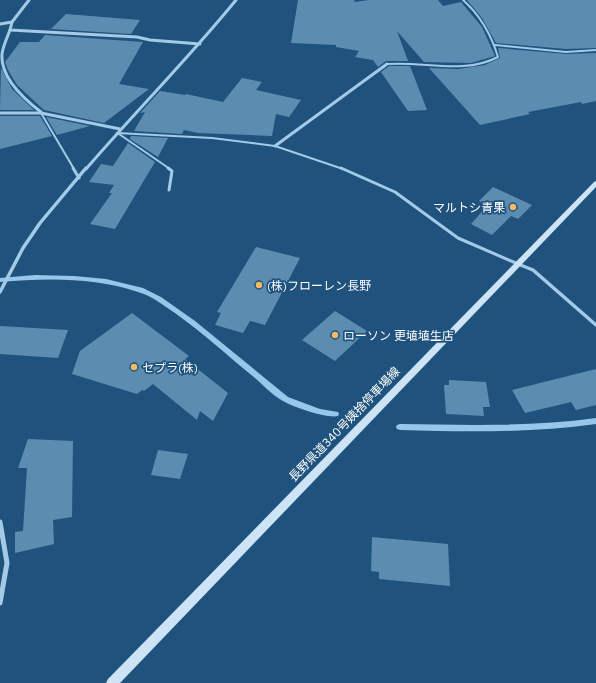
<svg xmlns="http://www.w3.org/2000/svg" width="596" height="683" viewBox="0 0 596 683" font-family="'IBM Plex Sans','Noto Sans JP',sans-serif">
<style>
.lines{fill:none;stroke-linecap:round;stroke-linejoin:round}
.stream{fill:#96c6e9;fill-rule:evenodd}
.building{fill:#5d8cb1}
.service-far1{stroke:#a3cae7;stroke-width:2}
.service{stroke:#a3cae7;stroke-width:3}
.minor-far2{stroke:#a3cae7;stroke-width:3}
.minor-far1{stroke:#a3cae7;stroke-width:3.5}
.minor{stroke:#a3cae7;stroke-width:5}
.secondary{fill:#cde3f6;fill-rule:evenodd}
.poi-dot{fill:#f5ba63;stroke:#1f537e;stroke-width:1.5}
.labels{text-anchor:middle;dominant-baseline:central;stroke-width:3.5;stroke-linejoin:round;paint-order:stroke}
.poi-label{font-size:12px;fill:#fff;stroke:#1f537e;text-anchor:start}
.street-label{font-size:12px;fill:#fff;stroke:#1f537e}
</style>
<rect width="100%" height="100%" fill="#1f537e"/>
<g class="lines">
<g class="stream">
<path d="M 35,275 L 74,276 L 106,279 L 143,288 L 161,297 L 195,321 L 288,397 L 320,409 L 338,412 L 339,414 L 338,416 C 328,419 293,407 283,401 C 273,396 263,385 255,378 C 228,356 203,333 175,313 C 163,305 152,296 138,292 C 94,277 46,278 0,282 L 0,278 Z"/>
<path d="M 596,418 L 596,424 C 531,433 466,432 400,430 L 397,429 L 396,427 L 397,425 L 400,424 C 466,425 531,427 596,418 Z"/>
</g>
</g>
<g class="building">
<path d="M 298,0 L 354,0 L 355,2 L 369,0 L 438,0 L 443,6 L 461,2 L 482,27 L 495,56 L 471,63 L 424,62 L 397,31 L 408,61 L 386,61 L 378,67 L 373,60 L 355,57 L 359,51 L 336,47 L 336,45 L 291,43 Z"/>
<path d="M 467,0 L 596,0 L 596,48 L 566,49 L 496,43 L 482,18 Z"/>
<path d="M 66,14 L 140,20 L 131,34 L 51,29 Z"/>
<path d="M 45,35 L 143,42 L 119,84 L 149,89 L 104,123 L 44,110 L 17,85 L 8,70 L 5,62 L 20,42 L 39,42 Z"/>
<path d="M 498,48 L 566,54 L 596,53 L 596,101 L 582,104 L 581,102 L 528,112 L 530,114 L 480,125 L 429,68 L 458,69 L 485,65 L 500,58 Z"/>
<path d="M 389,66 L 410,66 L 427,110 L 408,111 L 381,72 Z"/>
<path d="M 1,68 L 12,89 L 34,110 L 0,110 Z"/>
<path d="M 242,78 L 262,82 L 256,90 L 301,100 L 289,117 L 276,114 L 272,136 L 198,133 L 184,130 L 182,134 L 134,131 L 145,112 L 140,113 L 160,91 L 185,95 L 186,94 L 223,102 Z"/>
<path d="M 0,116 L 40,116 L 52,136 L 0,149 Z"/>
<path d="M 46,117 L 90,126 L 57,135 Z"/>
<path d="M 131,136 L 168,138 L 158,157 L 130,139 Z"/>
<path d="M 128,143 L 155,162 L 115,229 L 90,224 L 112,193 L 109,193 L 114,185 L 89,182 L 101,164 L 113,166 Z"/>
<path d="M 493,187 L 532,205 L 518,219 L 511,216 L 492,235 L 471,224 L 486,207 L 481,205 L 483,203 L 479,201 Z"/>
<path d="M 256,247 L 300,258 L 265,325 L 250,321 L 243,333 L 215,325 L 221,313 L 217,312 Z"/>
<path d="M 335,311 L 367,331 L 335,361 L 302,340 Z"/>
<path d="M 132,313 L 189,356 L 185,359 L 228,393 L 213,421 L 200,411 L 197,420 L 153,384 L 144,391 L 142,390 L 137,394 L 72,374 L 80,351 Z"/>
<path d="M 0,326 L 68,330 L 58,358 L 0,354 Z"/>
<path d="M 596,369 L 596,405 L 576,410 L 571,402 L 525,413 L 512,390 Z"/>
<path d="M 449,380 L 486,382 L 490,407 L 483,407 L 484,416 L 446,414 L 444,385 L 449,385 Z"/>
<path d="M 28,439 L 73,441 L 72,517 L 53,520 L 54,544 L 15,553 L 15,532 L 23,531 L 27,468 L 18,468 Z"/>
<path d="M 158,450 L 188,454 L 180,479 L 151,475 Z"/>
<path d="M 372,537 L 448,544 L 450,586 L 379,579 L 379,572 L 371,571 Z"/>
</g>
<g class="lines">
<g class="service-far1">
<path d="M 495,45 L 566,52 L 596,50"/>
<path d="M 387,64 C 425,61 463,75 498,57 C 491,34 481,16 463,0"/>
<path d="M 41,113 L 74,169"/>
<path d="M 117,133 L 212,138 L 275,146 L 343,169"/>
<path d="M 119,134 L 170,169"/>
</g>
<g class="service">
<path d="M 73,168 L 79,178"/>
<path d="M 168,168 L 172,171 L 169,190"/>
<path d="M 341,168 L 395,192 L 458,238 L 518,264"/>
</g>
<g class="minor-far2">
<path d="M 12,22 L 10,30 L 137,37 L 150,40 L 200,44"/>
<path d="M 0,24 L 12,22 L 29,0"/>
<path d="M 10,30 C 7,38 3,46 2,54 C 0,78 24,99 41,112"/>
<path d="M 0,113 L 41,113 L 120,129"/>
<path d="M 275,146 L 387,64"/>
<path d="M 86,169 C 135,112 188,59 236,0"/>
</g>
<g class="minor-far1">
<path d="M 518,264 L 533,270 L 596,325"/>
<path d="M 0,292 L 23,248 L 40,223 L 86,168"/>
</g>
<path class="minor" d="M 0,522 L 7,563 L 0,603"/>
<path class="secondary" d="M 596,181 L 596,187 L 120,683 L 106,683 L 108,679 L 594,182 Z"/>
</g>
<g class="poi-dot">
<circle cx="513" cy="207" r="4"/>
<circle cx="259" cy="285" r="4"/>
<circle cx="335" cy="335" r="4"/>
<circle cx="134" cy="367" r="4"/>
</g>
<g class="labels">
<g class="poi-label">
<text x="505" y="207" text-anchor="end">マルトシ青果</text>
<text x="267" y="285">(株)フローレン長野</text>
<text x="343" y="335">ローソン 更埴埴生店</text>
<text x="142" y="367">セプラ(株)</text>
</g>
<g class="street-label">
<text transform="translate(344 424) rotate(-46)">長野県道340号姨捨停車場線</text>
</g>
</g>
</svg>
